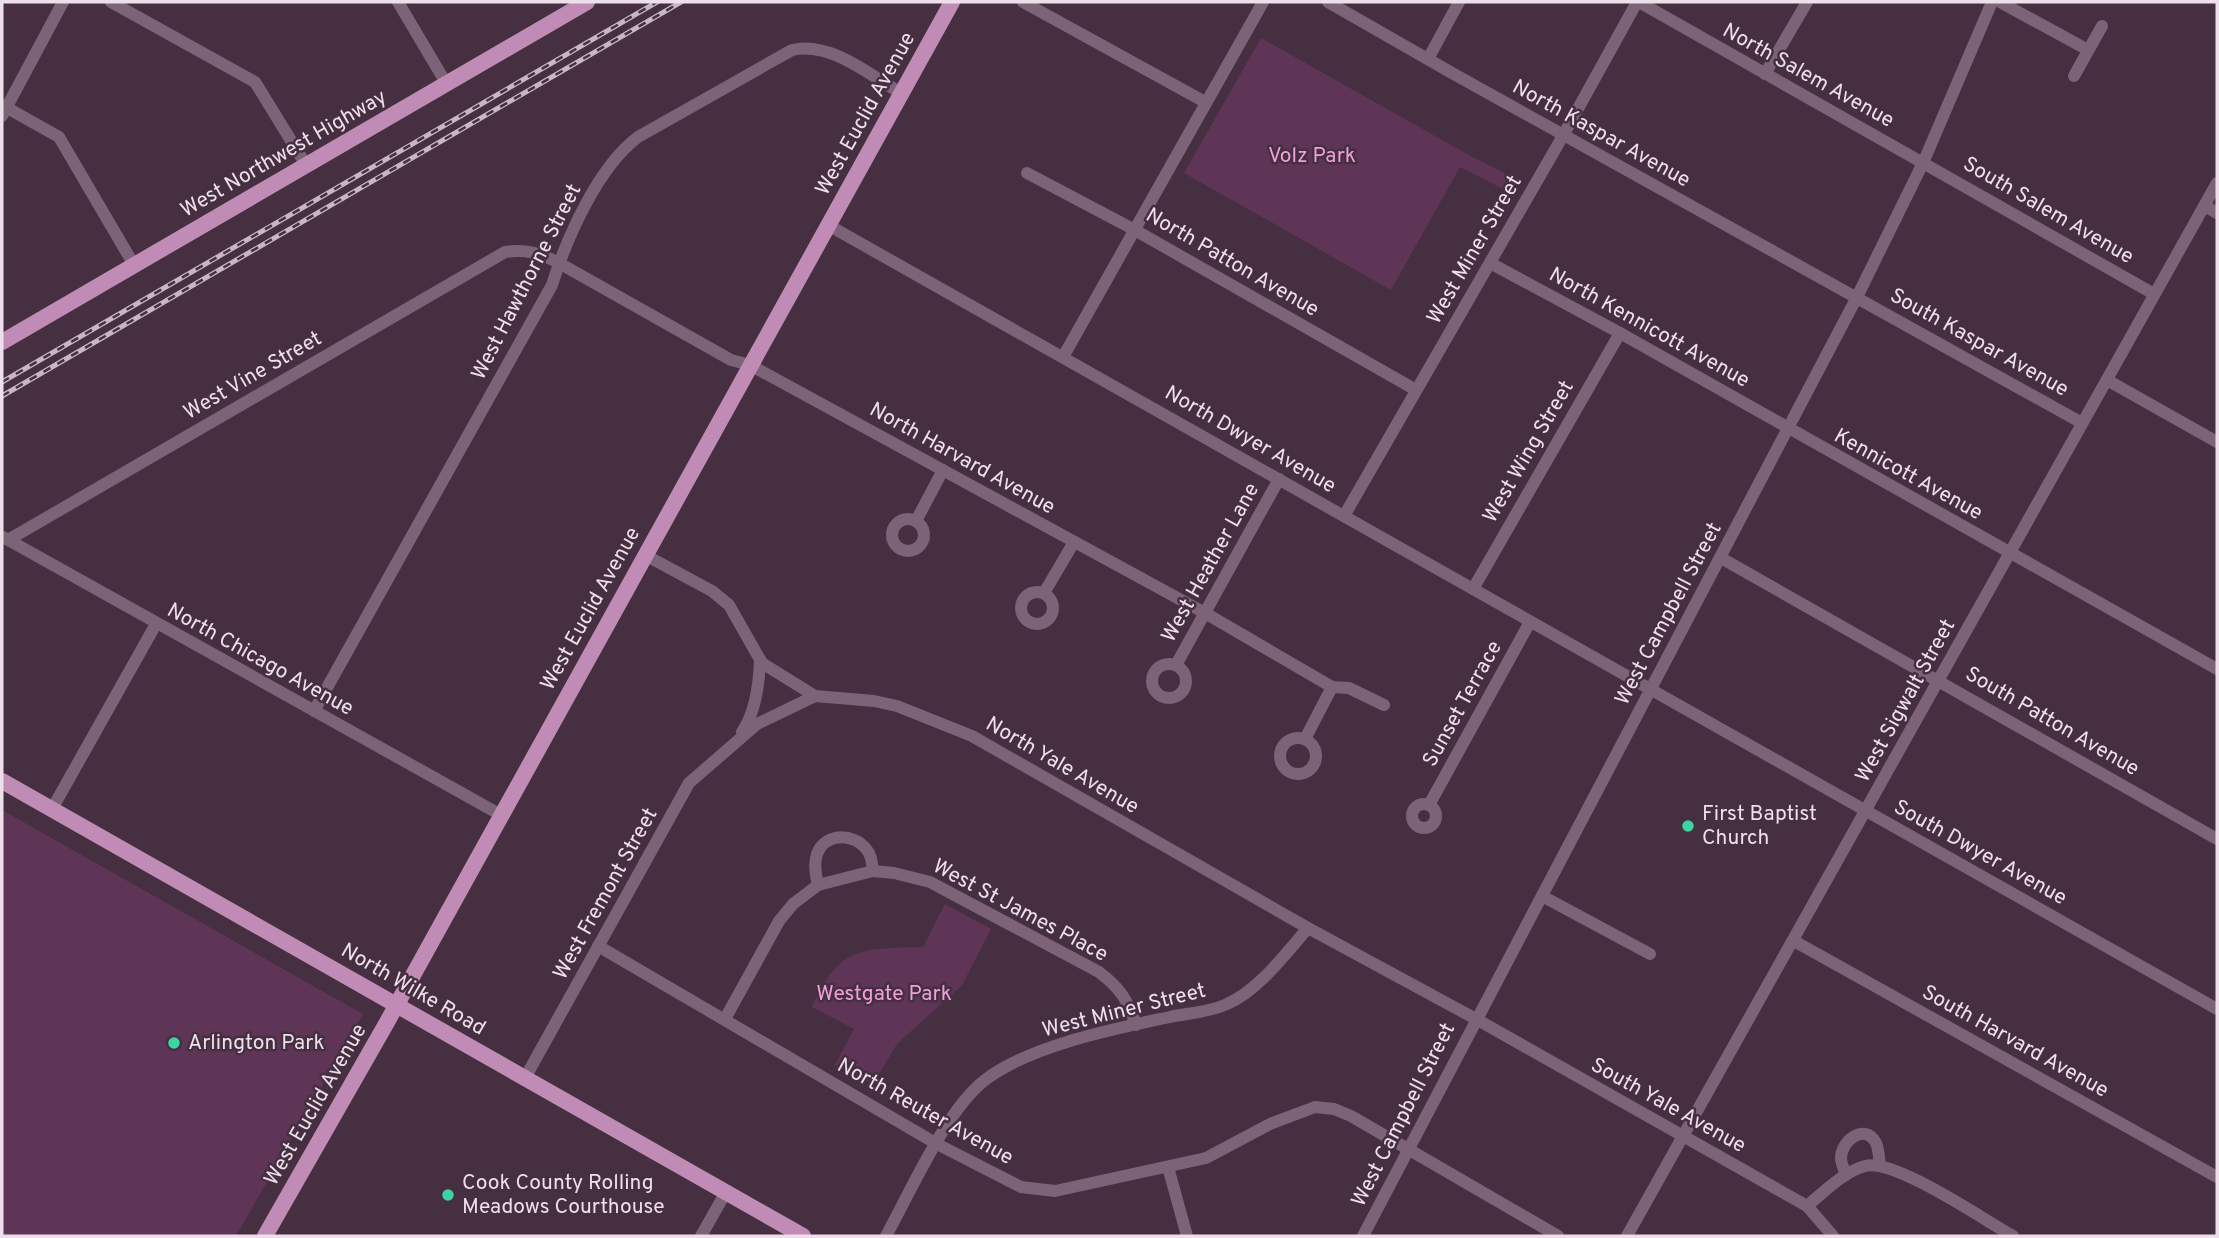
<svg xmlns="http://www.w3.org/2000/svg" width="2219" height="1238" viewBox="0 0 2219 1238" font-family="Overpass,sans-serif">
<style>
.green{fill:#5f3557}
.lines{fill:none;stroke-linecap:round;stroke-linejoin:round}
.minor{stroke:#7d6377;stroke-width:12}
.major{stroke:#c08cb5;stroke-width:16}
.rail-casing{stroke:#c7b7c4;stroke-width:5}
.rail{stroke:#452f41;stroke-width:2.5;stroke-dasharray:8;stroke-linecap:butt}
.poi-dot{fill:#3cd4a3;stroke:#452f41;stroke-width:2.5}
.labels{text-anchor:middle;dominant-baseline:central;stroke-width:5;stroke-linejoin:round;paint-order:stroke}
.street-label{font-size:21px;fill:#eee0eb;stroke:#452f41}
.park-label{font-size:21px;fill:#f29fe0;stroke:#452f41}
.poi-label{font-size:21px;fill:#eee0eb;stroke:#452f41;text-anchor:start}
</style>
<rect width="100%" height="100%" fill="#452f41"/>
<g class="green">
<path d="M 1261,38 L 1467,154 L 1518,180 L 1511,193 L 1460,167 L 1391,290 L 1184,173 Z"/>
<path d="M 2,810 L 363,1014 L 236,1236 L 2,1236 Z"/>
<path d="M 945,904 L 991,929 L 962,985 L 897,1044 L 873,1084 L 835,1065 L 854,1029 L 812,1007 C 839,945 862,949 923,947 Z"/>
</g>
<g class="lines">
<g class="minor">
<path d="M 111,2 L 255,82 L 306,165"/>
<path d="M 398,2 L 446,83"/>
<path d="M 1023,2 L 1205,102"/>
<path d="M 1328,2 L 1452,73 L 2082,423"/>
<path d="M 1639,2 L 2154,294"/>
<path d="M 2000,2 L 2088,50"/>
<path d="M 1428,59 L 1459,2"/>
<path d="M 1765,74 L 1807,2"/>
<path d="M 2074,76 L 2102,26"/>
<path d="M 2,105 L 59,137 L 134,265"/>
<path d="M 2,116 L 63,2"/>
<path d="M 1027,173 L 1133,229 L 1416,390"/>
<path d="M 2205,206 L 2217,213"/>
<path d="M 828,225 L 2217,1009"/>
<path d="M 1490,263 L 1620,333 L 2217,669"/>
<path d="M 1063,357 L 1263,2"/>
<path d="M 2107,380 L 2217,442"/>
<path d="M 1344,516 L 1564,134 L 1637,2"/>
<circle cx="908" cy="535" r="16"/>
<path d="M 916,521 L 943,470"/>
<path d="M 3,537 L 501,815"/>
<path d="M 8,540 L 505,252 C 526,249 540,253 559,263 L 731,360 L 750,365 L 1205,613 L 1332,687 L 1349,688 L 1384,705"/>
<path d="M 645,555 L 712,591 L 729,605 L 762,663 L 815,696 L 874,701 L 897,706 L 972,736 L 1308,928 L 1476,1019 L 1807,1206 L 1833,1236"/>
<path d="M 1721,558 L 2217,839"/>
<path d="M 1473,589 L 1620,333"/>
<circle cx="1037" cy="608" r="16"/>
<path d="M 1044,593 L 1074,542"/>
<circle cx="1169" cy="681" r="17"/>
<path d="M 1176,665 L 1279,479"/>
<path d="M 314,711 L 552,285 C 567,237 598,167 638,137 L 792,50 C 831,41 869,75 901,93"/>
<path d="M 742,732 C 756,712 759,684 760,661"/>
<circle cx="1298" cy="756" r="18"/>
<path d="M 1305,739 L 1332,687"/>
<circle cx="1424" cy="816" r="12"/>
<path d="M 1429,805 L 1530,622"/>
<path d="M 52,809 L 156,624"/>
<path d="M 818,885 C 816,876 814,867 816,858 C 821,833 853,831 867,850 C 872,856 872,864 873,871"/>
<path d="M 1542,896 L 1650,954"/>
<path d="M 1794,941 L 2217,1177"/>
<path d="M 598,946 L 937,1144 L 1021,1187 L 1055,1191 L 1206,1158 L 1270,1124 L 1315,1107 L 1334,1109 L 1351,1116 L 1558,1236"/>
<path d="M 725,1019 L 779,921 L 793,904 L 818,885 L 873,871 L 894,873 L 930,882 L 1099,972 C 1121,989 1127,999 1136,1025"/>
<path d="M 525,1078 L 689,783 L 757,724 L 815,696"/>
<path d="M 1168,1167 L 1187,1236"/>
<path d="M 1846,1175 C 1844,1170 1841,1163 1841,1158 C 1841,1141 1865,1122 1876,1143 C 1879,1149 1879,1159 1880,1166"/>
<path d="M 1807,1206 C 1824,1192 1843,1172 1865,1166 C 1894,1158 1984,1220 2013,1236"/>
<path d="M 701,1236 L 726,1192"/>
<path d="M 886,1236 C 911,1191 946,1110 985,1080 C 1031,1045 1114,1029 1170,1017 C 1188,1013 1211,1012 1227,1004 C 1258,991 1286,953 1308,928"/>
<path d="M 1363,1236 L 1857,297 L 1923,163 L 1992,2"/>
<path d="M 1627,1236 L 2217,183"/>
</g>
<g class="major">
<path d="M 2,342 L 587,2"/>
<path d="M 2,781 L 803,1236"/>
<path d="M 265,1236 L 386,1024 L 952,2"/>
</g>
<defs>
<g id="rail">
<path d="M 2,382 L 657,2"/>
<path d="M 2,396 L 681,2"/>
</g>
</defs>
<use href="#rail" class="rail-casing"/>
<use href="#rail" class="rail"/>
</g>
<g class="poi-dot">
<circle cx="1688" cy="826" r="7"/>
<circle cx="174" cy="1043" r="7"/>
<circle cx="448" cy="1195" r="7"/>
</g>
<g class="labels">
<g class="street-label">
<text transform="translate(1808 76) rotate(29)">North Salem Avenue</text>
<text transform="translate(866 114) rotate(-61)">West Euclid Avenue</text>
<text transform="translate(1601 134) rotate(29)">North Kaspar Avenue</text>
<text transform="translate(284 154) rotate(-30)">West Northwest Highway</text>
<text transform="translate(2048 211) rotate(30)">South Salem Avenue</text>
<text transform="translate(1475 250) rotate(-60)">West Miner Street</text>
<text transform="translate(1232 263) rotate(30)">North Patton Avenue</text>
<text transform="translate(527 282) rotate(-63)">West Hawthorne Street</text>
<text transform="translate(1649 328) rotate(29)">North Kennicott Avenue</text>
<text transform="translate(1979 343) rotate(29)">South Kaspar Avenue</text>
<text transform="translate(253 376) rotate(-30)">West Vine Street</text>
<text transform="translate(1250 440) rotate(30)">North Dwyer Avenue</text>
<text transform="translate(1529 452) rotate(-60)">West Wing Street</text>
<text transform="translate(962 459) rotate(29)">North Harvard Avenue</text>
<text transform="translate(1908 475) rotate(29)">Kennicott Avenue</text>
<text transform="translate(1211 563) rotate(-61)">West Heather Lane</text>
<text transform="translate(591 609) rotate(-61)">West Euclid Avenue</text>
<text transform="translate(1669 614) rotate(-62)">West Campbell Street</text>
<text transform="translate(260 660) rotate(29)">North Chicago Avenue</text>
<text transform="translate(1906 701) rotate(-61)">West Sigwalt Street</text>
<text transform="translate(1463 704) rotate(-61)">Sunset Terrace</text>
<text transform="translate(2052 722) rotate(30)">South Patton Avenue</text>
<text transform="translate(1062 766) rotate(30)">North Yale Avenue</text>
<text transform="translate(1980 853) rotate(29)">South Dwyer Avenue</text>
<text transform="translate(606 894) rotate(-61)">West Fremont Street</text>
<text transform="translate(1020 911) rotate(28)">West St James Place</text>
<text transform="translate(413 990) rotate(30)">North Wilke Road</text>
<text transform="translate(1124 1011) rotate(-14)">West Miner Street</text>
<text transform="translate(2015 1042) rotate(29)">South Harvard Avenue</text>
<text transform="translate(316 1105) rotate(-60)">West Euclid Avenue</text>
<text transform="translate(1668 1106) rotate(29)">South Yale Avenue</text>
<text transform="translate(925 1112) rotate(29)">North Reuter Avenue</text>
<text transform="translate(1404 1115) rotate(-63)">West Campbell Street</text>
</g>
<g class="park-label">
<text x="1312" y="156">Volz Park</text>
<text x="884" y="994">Westgate Park</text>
</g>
<g class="poi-label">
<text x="1702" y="814">First Baptist<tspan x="1702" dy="24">Church</tspan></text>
<text x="188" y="1043">Arlington Park</text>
<text x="462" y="1183">Cook County Rolling<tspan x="462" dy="24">Meadows Courthouse</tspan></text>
</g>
</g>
<rect width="2219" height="1238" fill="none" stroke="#eee0eb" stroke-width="7"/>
</svg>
